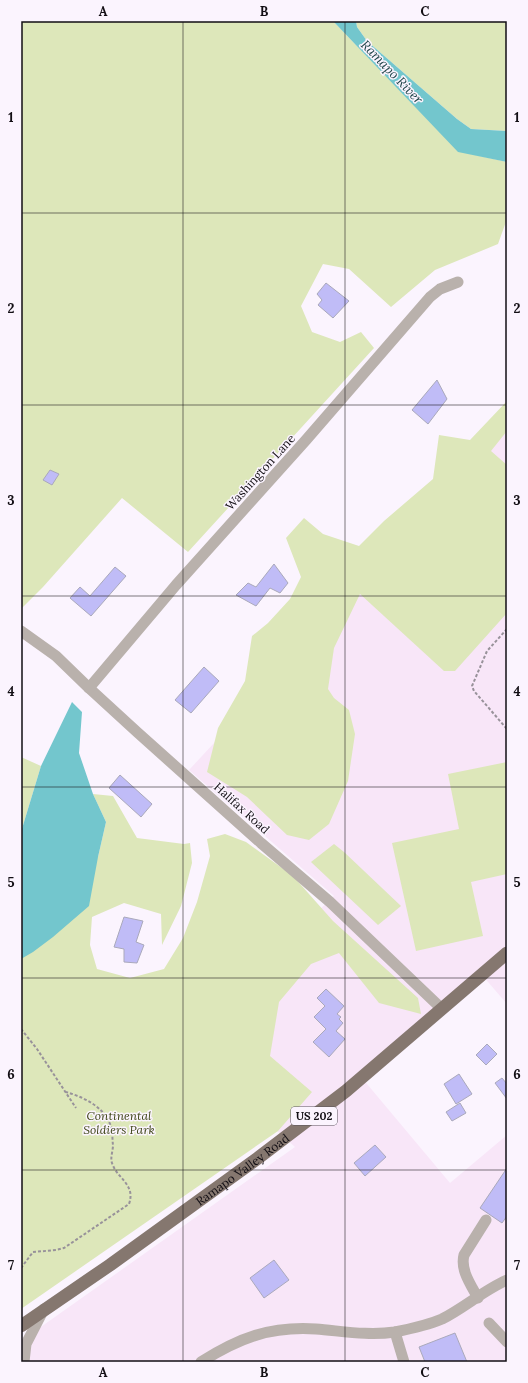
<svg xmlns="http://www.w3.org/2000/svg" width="528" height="1383" viewBox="0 0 528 1383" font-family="Lora,serif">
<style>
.education{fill:#f8e6f8}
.green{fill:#dde7ba}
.water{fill:#73c6cd}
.building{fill:#c0bcf7;stroke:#aaa9bb}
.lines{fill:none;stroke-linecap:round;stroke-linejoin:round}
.path{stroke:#98929a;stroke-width:2;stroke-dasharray:3 2;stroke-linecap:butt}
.minor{stroke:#b9b1ac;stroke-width:11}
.major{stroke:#85776f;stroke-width:13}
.grid{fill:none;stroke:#120e14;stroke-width:1;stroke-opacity:0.55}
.labels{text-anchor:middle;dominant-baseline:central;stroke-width:3;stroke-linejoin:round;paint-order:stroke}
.shield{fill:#fbf4fe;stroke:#58535a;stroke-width:1}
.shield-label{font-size:11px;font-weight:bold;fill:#120e14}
.street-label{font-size:12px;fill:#120e14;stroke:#fbf4fe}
.park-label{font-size:12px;font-style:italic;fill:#3e4517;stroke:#fbf4fe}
.water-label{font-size:13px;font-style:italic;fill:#183f43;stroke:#fbf4fe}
.neatline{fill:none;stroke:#120e14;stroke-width:1.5}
.grid-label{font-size:13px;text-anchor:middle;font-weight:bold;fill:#120e14}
</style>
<rect width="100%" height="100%" fill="#fbf4fe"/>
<path class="education" d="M 507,427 L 507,1004 L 482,975 L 362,1078 L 450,1183 L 507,1135 L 507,1362 L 21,1362 L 21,1341 L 295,1147 L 178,1042 L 334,896 L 189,770 Z"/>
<g class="green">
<path d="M 21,21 L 333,21 L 458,151 L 507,162 L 507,219 L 498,244 L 435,270 L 391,307 L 349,269 L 323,264 L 301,306 L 312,332 L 340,342 L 361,332 L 374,348 L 188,552 L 122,498 L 43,587 L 21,609 Z"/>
<path d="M 356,21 L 507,21 L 507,131 L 471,129 L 457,119 L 367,41 L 357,27 Z"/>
<path d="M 507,401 L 507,431 L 491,451 L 507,465 L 507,613 L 455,671 L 444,671 L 360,594 L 334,648 L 328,689 L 334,698 L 349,710 L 355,734 L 348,781 L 329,824 L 309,840 L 287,835 L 247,797 L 207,772 L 218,728 L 245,681 L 252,636 L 268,623 L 290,599 L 301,577 L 286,538 L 304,518 L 323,534 L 359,546 L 384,521 L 433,479 L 439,435 L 470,440 Z"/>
<path d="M 21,757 L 41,766 L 21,832 Z"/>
<path d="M 507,762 L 507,874 L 471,882 L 483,936 L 416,951 L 392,843 L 459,829 L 448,774 Z"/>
<path d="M 93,794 L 113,796 L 137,838 L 184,844 L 190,843 L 192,863 L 181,906 L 162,945 L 161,914 L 124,903 L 92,917 L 90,945 L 97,969 L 130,978 L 164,969 L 183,938 L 197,902 L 210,856 L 207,839 L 225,834 L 246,842 L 293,876 L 333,921 L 418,998 L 421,1014 L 379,1003 L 339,953 L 311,964 L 279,1002 L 270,1056 L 312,1092 L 278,1131 L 21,1309 L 21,907 L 98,857 L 106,822 Z"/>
<path d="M 334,844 L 344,852 L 401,906 L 378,925 L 311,862 Z"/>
</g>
<g class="water">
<path d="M 333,21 L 356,21 L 357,27 L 367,41 L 457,119 L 471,129 L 507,131 L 507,162 L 458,152 Z"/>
<path d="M 72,702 L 82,712 L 79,753 L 93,794 L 106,822 L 98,857 L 89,906 L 53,937 L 33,952 L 21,959 L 21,832 L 41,766 Z"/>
</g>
<g class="building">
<path d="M 326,283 L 349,301 L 333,318 L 318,305 L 322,300 L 317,294 Z"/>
<path d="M 437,380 L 447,399 L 428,424 L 412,410 Z"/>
<path d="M 50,470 L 59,474 L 52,485 L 43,480 Z"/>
<path d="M 274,564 L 288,583 L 280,593 L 270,588 L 256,606 L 236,595 L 248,583 L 256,587 Z"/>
<path d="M 115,567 L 126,576 L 91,616 L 70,598 L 80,587 L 90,596 Z"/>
<path d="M 204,667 L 219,681 L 191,713 L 175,700 Z"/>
<path d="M 120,775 L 152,804 L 141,817 L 109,788 Z"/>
<path d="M 124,917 L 143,921 L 136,942 L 144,945 L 137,963 L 124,962 L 124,949 L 114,947 Z"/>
<path d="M 326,989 L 344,1006 L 337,1014 L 341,1017 L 339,1019 L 343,1023 L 336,1031 L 345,1039 L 329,1057 L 313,1042 L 326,1029 L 314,1017 L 325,1006 L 317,998 Z"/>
<path d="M 487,1044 L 497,1054 L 486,1065 L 476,1055 Z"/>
<path d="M 459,1074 L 472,1094 L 456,1104 L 444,1084 Z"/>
<path d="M 502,1078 L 507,1084 L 507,1099 L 495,1083 Z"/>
<path d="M 460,1103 L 466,1113 L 452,1121 L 446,1112 Z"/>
<path d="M 375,1145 L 386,1157 L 365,1176 L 354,1163 Z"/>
<path d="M 507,1168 L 507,1216 L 502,1223 L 480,1208 Z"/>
<path d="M 274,1260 L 289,1280 L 264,1298 L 250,1278 Z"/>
<path d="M 455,1333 L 467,1362 L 425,1362 L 419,1347 Z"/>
</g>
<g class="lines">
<g class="path">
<path d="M 507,629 L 487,651 L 472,686 L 474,691 L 507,729"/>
<path d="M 21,1029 L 37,1049 L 76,1108"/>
<path d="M 21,1268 L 33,1252 L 56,1250 L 64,1248 L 129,1204 C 136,1184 117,1179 112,1163 C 110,1158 113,1151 113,1145 C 112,1138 113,1130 110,1124 C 103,1106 83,1097 66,1092"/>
</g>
<g class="minor">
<path d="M 21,631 L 56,656 L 89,688 L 137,732 L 261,843 L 330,902 L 442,1009"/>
<path d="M 89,688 L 176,585 L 306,440 L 430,297 L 440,289 L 458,282"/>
<path d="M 478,1298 C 471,1285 460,1270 464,1255 L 486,1220"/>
<path d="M 489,1323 L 507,1342"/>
<path d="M 395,1332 L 404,1362"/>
<path d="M 24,1362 L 26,1344 L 44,1309"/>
<path d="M 201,1362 C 239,1338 270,1326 316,1329 C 342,1331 368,1336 395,1332 C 410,1329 428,1325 442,1319 C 464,1308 484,1290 507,1280"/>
</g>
<path class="major" id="s1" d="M 21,1326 L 110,1265 L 258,1158 L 346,1091 L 507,953"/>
</g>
<path class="grid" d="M 183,21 L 183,1362M 345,21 L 345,1362M 21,213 L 507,213M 21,405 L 507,405M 21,596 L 507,596M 21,787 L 507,787M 21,978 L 507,978M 21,1170 L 507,1170"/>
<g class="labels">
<rect class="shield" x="291" y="1107" width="46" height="18" rx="3"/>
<g class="shield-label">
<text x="314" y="1116">US 202</text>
</g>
<g class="street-label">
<text transform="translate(260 472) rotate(-48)">Washington Lane</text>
<text transform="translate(242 808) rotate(42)">Halifax Road</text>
<text stroke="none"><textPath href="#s1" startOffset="271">Ramapo Valley Road</textPath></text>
</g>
<g class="park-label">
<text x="119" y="1115">Continental<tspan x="119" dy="14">Soldiers Park</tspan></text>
</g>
<g class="water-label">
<text transform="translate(392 72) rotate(46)">Ramapo River</text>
</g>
</g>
<rect width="528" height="1383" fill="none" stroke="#fbf4fe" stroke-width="44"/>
<rect x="22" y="22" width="484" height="1339" class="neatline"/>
<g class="grid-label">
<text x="103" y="16">A</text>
<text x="264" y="16">B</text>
<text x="425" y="16">C</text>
<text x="11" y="122">1</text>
<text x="517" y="122">1</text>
<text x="11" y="313">2</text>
<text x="517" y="313">2</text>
<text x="11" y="505">3</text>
<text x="517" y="505">3</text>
<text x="11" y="696">4</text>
<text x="517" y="696">4</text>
<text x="11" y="887">5</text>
<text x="517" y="887">5</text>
<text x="11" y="1079">6</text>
<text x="517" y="1079">6</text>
<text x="11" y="1270">7</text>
<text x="517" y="1270">7</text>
<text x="103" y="1377">A</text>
<text x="264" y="1377">B</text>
<text x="425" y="1377">C</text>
</g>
</svg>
